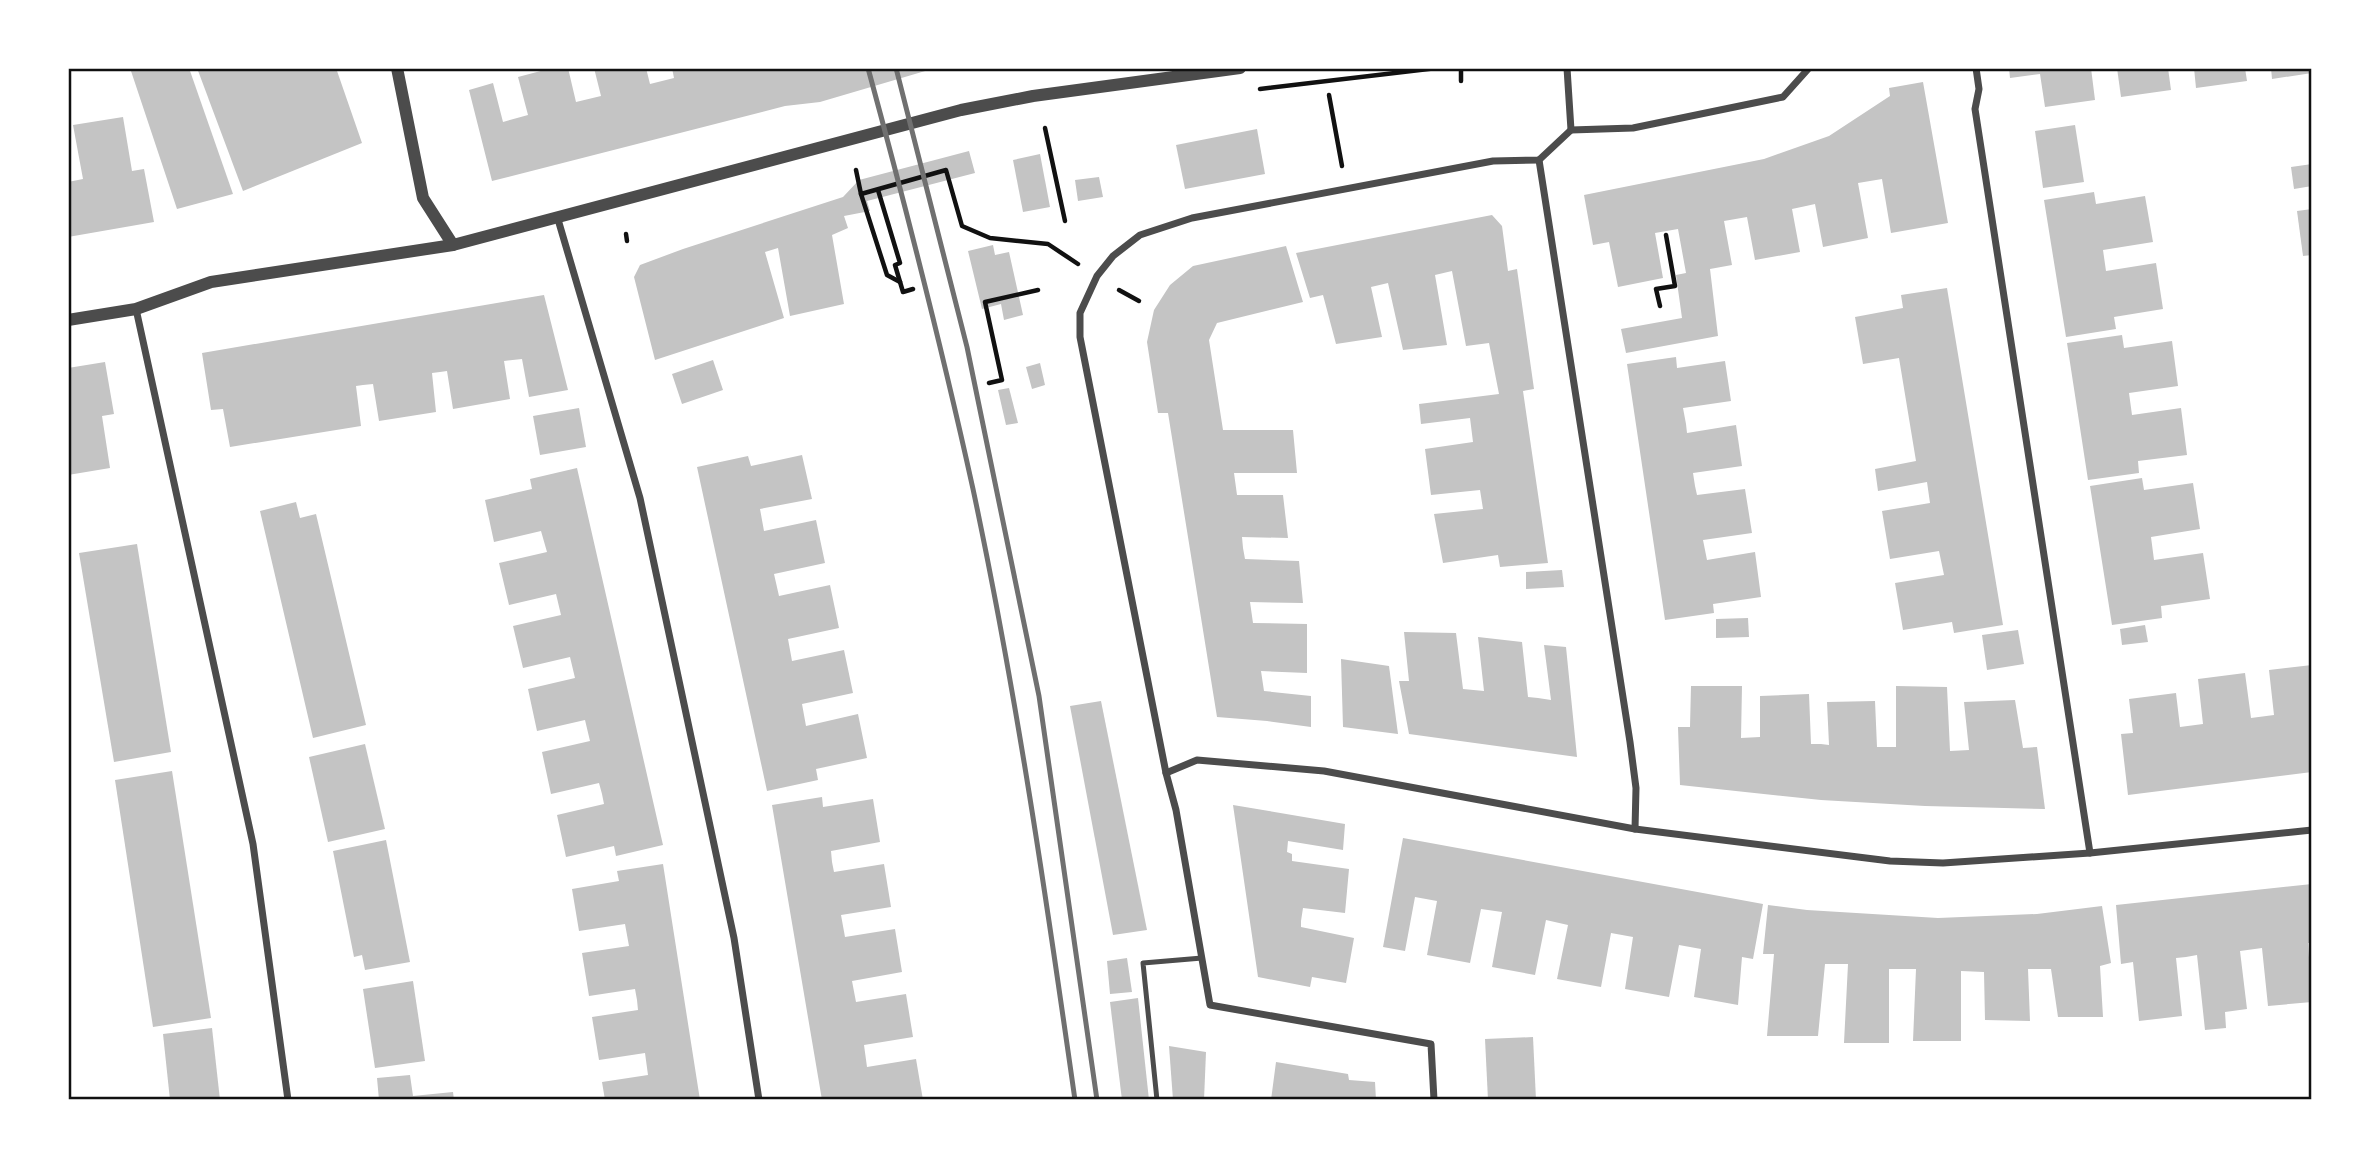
<svg xmlns="http://www.w3.org/2000/svg" width="2380" height="1168" viewBox="0 0 2380 1168" font-family="Mulish,sans-serif">
<style>
.building{fill:#c4c4c4}
.lines{fill:none;stroke-linecap:round;stroke-linejoin:round}
.path{stroke:#111;stroke-width:4.5}
.service{stroke:#4c4c4c;stroke-width:5}
.minor{stroke:#4c4c4c;stroke-width:7}
.tertiary{stroke:#4c4c4c;stroke-width:12}
.rail{stroke:#707070;stroke-width:5}
.neatline{fill:none;stroke:#111;stroke-width:2.5}
</style>
<rect width="100%" height="100%" fill="#fff"/>
<g class="building">
<path d="M 130,68 L 189,68 L 233,194 L 177,209 Z"/>
<path d="M 197,68 L 336,68 L 362,143 L 243,191 Z"/>
<path d="M 552,68 L 568,68 L 576,102 L 601,96 L 594,68 L 646,68 L 650,84 L 674,78 L 672,68 L 932,69 L 820,102 L 785,106 L 492,181 L 469,90 L 493,83 L 503,122 L 528,115 L 518,77 Z"/>
<path d="M 2009,68 L 2091,68 L 2095,100 L 2045,107 L 2040,74 L 2010,78 Z"/>
<path d="M 2117,68 L 2168,68 L 2171,90 L 2121,97 Z"/>
<path d="M 2194,68 L 2245,68 L 2247,81 L 2196,88 Z"/>
<path d="M 2271,68 L 2312,68 L 2312,73 L 2272,79 Z"/>
<path d="M 1923,82 L 1948,223 L 1891,233 L 1882,179 L 1858,183 L 1868,238 L 1823,247 L 1815,204 L 1806,206 L 1792,209 L 1800,252 L 1755,260 L 1747,217 L 1724,221 L 1732,265 L 1710,269 L 1718,336 L 1626,353 L 1621,329 L 1682,318 L 1676,275 L 1686,273 L 1678,229 L 1655,233 L 1663,278 L 1618,287 L 1609,242 L 1593,245 L 1584,195 L 1764,159 L 1829,136 L 1890,96 L 1889,88 Z"/>
<path d="M 123,117 L 132,171 L 144,169 L 154,222 L 68,237 L 68,182 L 83,179 L 73,125 Z"/>
<path d="M 2075,125 L 2084,182 L 2043,188 L 2035,131 Z"/>
<path d="M 1257,129 L 1265,174 L 1185,189 L 1176,145 Z"/>
<path d="M 969,151 L 975,173 L 867,201 L 870,211 L 844,216 L 848,228 L 832,235 L 844,304 L 790,316 L 778,248 L 765,252 L 784,318 L 655,360 L 634,277 L 640,265 L 683,249 L 843,197 L 859,180 Z"/>
<path d="M 1040,154 L 1050,207 L 1023,212 L 1013,160 Z"/>
<path d="M 2312,164 L 2312,186 L 2294,189 L 2291,167 Z"/>
<path d="M 1099,177 L 1103,197 L 1078,201 L 1075,180 Z"/>
<path d="M 2094,192 L 2096,204 L 2145,196 L 2153,242 L 2103,250 L 2106,271 L 2156,263 L 2163,309 L 2114,317 L 2116,329 L 2066,337 L 2044,200 Z"/>
<path d="M 2312,209 L 2312,255 L 2303,256 L 2297,211 Z"/>
<path d="M 1492,215 L 1502,226 L 1508,271 L 1517,269 L 1534,389 L 1523,391 L 1548,563 L 1500,567 L 1498,555 L 1443,563 L 1434,514 L 1483,509 L 1480,490 L 1431,495 L 1425,449 L 1473,442 L 1470,418 L 1421,424 L 1419,404 L 1499,394 L 1489,343 L 1466,346 L 1452,271 L 1435,275 L 1447,345 L 1403,350 L 1388,283 L 1371,287 L 1382,337 L 1336,344 L 1323,295 L 1310,298 L 1296,253 Z"/>
<path d="M 993,245 L 995,255 L 1009,252 L 1023,315 L 1004,320 L 1001,304 L 982,309 L 968,251 Z"/>
<path d="M 1286,246 L 1303,302 L 1217,323 L 1209,340 L 1223,430 L 1293,430 L 1297,473 L 1234,473 L 1237,495 L 1283,495 L 1288,538 L 1242,537 L 1243,548 L 1245,559 L 1299,561 L 1303,603 L 1250,602 L 1253,623 L 1307,624 L 1307,673 L 1261,671 L 1264,691 L 1311,696 L 1311,727 L 1267,721 L 1217,717 L 1168,413 L 1158,413 L 1147,342 L 1154,310 L 1170,285 L 1193,266 Z"/>
<path d="M 1947,288 L 2003,625 L 1954,633 L 1952,622 L 1903,630 L 1895,583 L 1944,575 L 1939,551 L 1890,559 L 1882,511 L 1930,503 L 1927,482 L 1878,491 L 1875,469 L 1916,461 L 1899,358 L 1863,364 L 1855,317 L 1903,308 L 1901,295 Z"/>
<path d="M 544,295 L 568,390 L 529,397 L 522,359 L 504,361 L 510,399 L 453,409 L 447,371 L 440,372 L 432,373 L 436,412 L 379,421 L 373,384 L 363,385 L 356,386 L 361,426 L 230,447 L 223,409 L 211,410 L 202,353 Z"/>
<path d="M 2122,335 L 2124,348 L 2172,341 L 2178,386 L 2129,393 L 2132,415 L 2181,408 L 2187,455 L 2138,461 L 2139,473 L 2088,480 L 2067,343 Z"/>
<path d="M 1676,357 L 1677,368 L 1725,361 L 1731,401 L 1683,408 L 1686,424 L 1687,433 L 1736,425 L 1742,466 L 1693,473 L 1695,486 L 1697,495 L 1745,489 L 1752,533 L 1703,540 L 1707,560 L 1755,552 L 1761,597 L 1713,604 L 1714,613 L 1665,620 L 1627,364 Z"/>
<path d="M 713,360 L 723,390 L 682,404 L 672,374 Z"/>
<path d="M 105,362 L 114,414 L 102,416 L 110,468 L 68,475 L 68,368 Z"/>
<path d="M 1040,363 L 1045,385 L 1032,389 L 1026,367 Z"/>
<path d="M 1009,388 L 1018,423 L 1006,425 L 998,390 Z"/>
<path d="M 579,408 L 586,447 L 540,455 L 533,416 Z"/>
<path d="M 802,455 L 812,499 L 760,509 L 764,531 L 816,520 L 825,563 L 774,574 L 779,596 L 830,585 L 839,628 L 788,639 L 792,661 L 844,650 L 853,693 L 802,704 L 806,726 L 858,714 L 867,758 L 816,769 L 818,780 L 767,791 L 697,467 L 748,456 L 751,466 Z"/>
<path d="M 577,468 L 663,845 L 616,856 L 614,846 L 566,857 L 557,815 L 604,804 L 602,794 L 599,783 L 551,794 L 542,752 L 590,741 L 585,720 L 537,731 L 528,689 L 575,678 L 570,657 L 523,668 L 513,626 L 561,615 L 556,594 L 509,605 L 499,563 L 547,552 L 541,531 L 494,542 L 485,500 L 532,489 L 530,479 Z"/>
<path d="M 2142,478 L 2144,490 L 2193,483 L 2200,529 L 2151,537 L 2154,560 L 2203,553 L 2210,599 L 2161,606 L 2162,618 L 2112,625 L 2090,486 Z"/>
<path d="M 296,502 L 300,518 L 316,514 L 366,725 L 313,738 L 260,511 Z"/>
<path d="M 137,544 L 171,752 L 114,762 L 79,553 Z"/>
<path d="M 1562,570 L 1564,587 L 1526,589 L 1526,572 Z"/>
<path d="M 1748,618 L 1749,637 L 1716,638 L 1716,619 Z"/>
<path d="M 2145,625 L 2148,642 L 2122,645 L 2120,629 Z"/>
<path d="M 2018,630 L 2024,664 L 1987,670 L 1982,635 Z"/>
<path d="M 1404,632 L 1456,633 L 1463,689 L 1484,691 L 1478,637 L 1522,642 L 1528,697 L 1538,698 L 1551,700 L 1544,645 L 1566,647 L 1577,757 L 1409,734 L 1399,681 L 1409,681 Z"/>
<path d="M 1341,659 L 1389,666 L 1398,734 L 1343,727 Z"/>
<path d="M 2312,665 L 2312,772 L 2128,795 L 2121,734 L 2133,733 L 2129,699 L 2176,693 L 2180,727 L 2203,724 L 2198,679 L 2245,673 L 2251,718 L 2274,715 L 2269,670 Z"/>
<path d="M 1691,686 L 1742,686 L 1741,738 L 1760,737 L 1760,696 L 1809,694 L 1811,744 L 1821,744 L 1829,745 L 1827,702 L 1875,701 L 1877,747 L 1896,747 L 1896,686 L 1947,687 L 1950,751 L 1969,750 L 1964,702 L 2015,700 L 2023,748 L 2037,747 L 2045,809 L 1925,806 L 1821,800 L 1680,785 L 1678,727 L 1690,727 Z"/>
<path d="M 1101,701 L 1147,930 L 1113,935 L 1070,706 Z"/>
<path d="M 365,744 L 385,829 L 328,842 L 309,757 Z"/>
<path d="M 172,771 L 211,1018 L 153,1027 L 115,780 Z"/>
<path d="M 822,797 L 823,807 L 873,799 L 880,842 L 831,851 L 832,862 L 834,872 L 884,864 L 891,907 L 841,915 L 845,937 L 895,929 L 902,972 L 852,981 L 856,1002 L 906,994 L 913,1037 L 864,1045 L 867,1067 L 916,1059 L 923,1100 L 822,1100 L 772,805 Z"/>
<path d="M 1233,805 L 1345,824 L 1343,850 L 1288,841 L 1287,852 L 1292,854 L 1292,861 L 1349,869 L 1345,913 L 1303,908 L 1301,921 L 1301,927 L 1354,938 L 1346,983 L 1312,977 L 1310,987 L 1258,977 Z"/>
<path d="M 1403,838 L 1763,904 L 1753,959 L 1742,957 L 1738,1005 L 1694,997 L 1701,949 L 1679,945 L 1669,997 L 1625,989 L 1633,937 L 1611,933 L 1601,987 L 1557,979 L 1568,925 L 1546,920 L 1535,975 L 1492,967 L 1502,912 L 1481,909 L 1470,963 L 1427,955 L 1437,901 L 1415,897 L 1405,951 L 1383,947 Z"/>
<path d="M 386,840 L 410,962 L 365,970 L 362,955 L 354,957 L 333,851 Z"/>
<path d="M 663,864 L 700,1100 L 605,1100 L 602,1082 L 648,1075 L 645,1053 L 599,1060 L 592,1017 L 638,1010 L 637,1000 L 635,989 L 589,996 L 582,953 L 629,946 L 625,924 L 579,931 L 572,889 L 619,881 L 617,871 Z"/>
<path d="M 2312,884 L 2312,943 L 2308,943 L 2312,1002 L 2268,1006 L 2262,948 L 2240,951 L 2247,1009 L 2225,1012 L 2226,1028 L 2205,1030 L 2197,955 L 2186,957 L 2176,958 L 2182,1016 L 2139,1021 L 2133,962 L 2121,964 L 2116,905 Z"/>
<path d="M 1768,905 L 1807,910 L 1938,918 L 2037,914 L 2102,906 L 2111,963 L 2100,966 L 2103,1017 L 2058,1017 L 2051,969 L 2028,969 L 2030,1021 L 1985,1020 L 1984,972 L 1961,971 L 1961,1041 L 1913,1041 L 1916,969 L 1889,969 L 1889,1043 L 1844,1043 L 1848,964 L 1825,964 L 1818,1036 L 1767,1036 L 1774,954 L 1763,954 Z"/>
<path d="M 1127,958 L 1132,992 L 1110,994 L 1107,961 Z"/>
<path d="M 413,981 L 425,1061 L 375,1068 L 363,989 Z"/>
<path d="M 1138,998 L 1149,1100 L 1122,1100 L 1110,1002 Z"/>
<path d="M 212,1028 L 220,1100 L 170,1100 L 163,1034 Z"/>
<path d="M 1533,1037 L 1536,1100 L 1488,1100 L 1485,1039 Z"/>
<path d="M 1169,1046 L 1206,1052 L 1204,1100 L 1173,1100 Z"/>
<path d="M 1276,1062 L 1348,1074 L 1349,1080 L 1375,1082 L 1376,1100 L 1271,1100 Z"/>
<path d="M 410,1075 L 413,1096 L 453,1092 L 454,1100 L 379,1100 L 377,1078 Z"/>
</g>
<g class="lines">
<g class="path">
<path d="M 1461,81 L 1461,71"/>
<path d="M 1260,89 L 1437,68"/>
<path d="M 1329,95 L 1342,166"/>
<path d="M 1045,128 L 1065,221"/>
<path d="M 856,170 L 861,194 L 946,170 L 962,226 L 990,238 L 1048,244 L 1078,264"/>
<path d="M 878,190 L 900,263 L 895,265 L 903,292 L 913,289"/>
<path d="M 861,194 L 887,275 L 900,282"/>
<path d="M 626,234 L 627,241"/>
<path d="M 1119,290 L 1139,301"/>
<path d="M 1660,306 L 1656,289 L 1675,286 L 1666,235"/>
<path d="M 989,383 L 1002,380 L 985,302 L 1038,290"/>
</g>
<path class="service" d="M 1157,1100 L 1143,963 L 1202,958"/>
<g class="minor">
<path d="M 1567,68 L 1571,130"/>
<path d="M 1976,68 L 1979,89 L 1975,109 L 2090,853"/>
<path d="M 1539,160 L 1630,742 L 1636,788 L 1635,829"/>
<path d="M 557,216 L 640,498 L 734,938 L 759,1100"/>
<path d="M 136,309 L 253,844 L 288,1100"/>
<path d="M 1166,773 L 1197,760 L 1324,771 L 1635,829 L 1890,861 L 1943,863 L 2090,853 L 2312,830"/>
<path d="M 1434,1100 L 1431,1044 L 1210,1005 L 1176,810 L 1166,773 L 1080,337 L 1080,313 L 1097,276 L 1113,256 L 1140,235 L 1192,218 L 1493,161 L 1539,160 L 1571,130 L 1633,128 L 1783,97 L 1809,68"/>
</g>
<g class="tertiary">
<path d="M 397,68 L 423,198 L 453,245"/>
<path d="M 68,320 L 136,309 L 211,282 L 453,245 L 961,110 L 1033,96 L 1240,68"/>
</g>
<g class="rail">
<path d="M 868,68 C 906,208 942,348 973,489 C 1016,691 1046,896 1075,1100"/>
<path d="M 896,68 L 967,347 L 1039,696 L 1097,1100"/>
</g>
</g>
<rect width="2380" height="1168" fill="none" stroke="#ffffff" stroke-width="140"/>
<rect x="70" y="70" width="2240" height="1028" class="neatline"/>
</svg>
